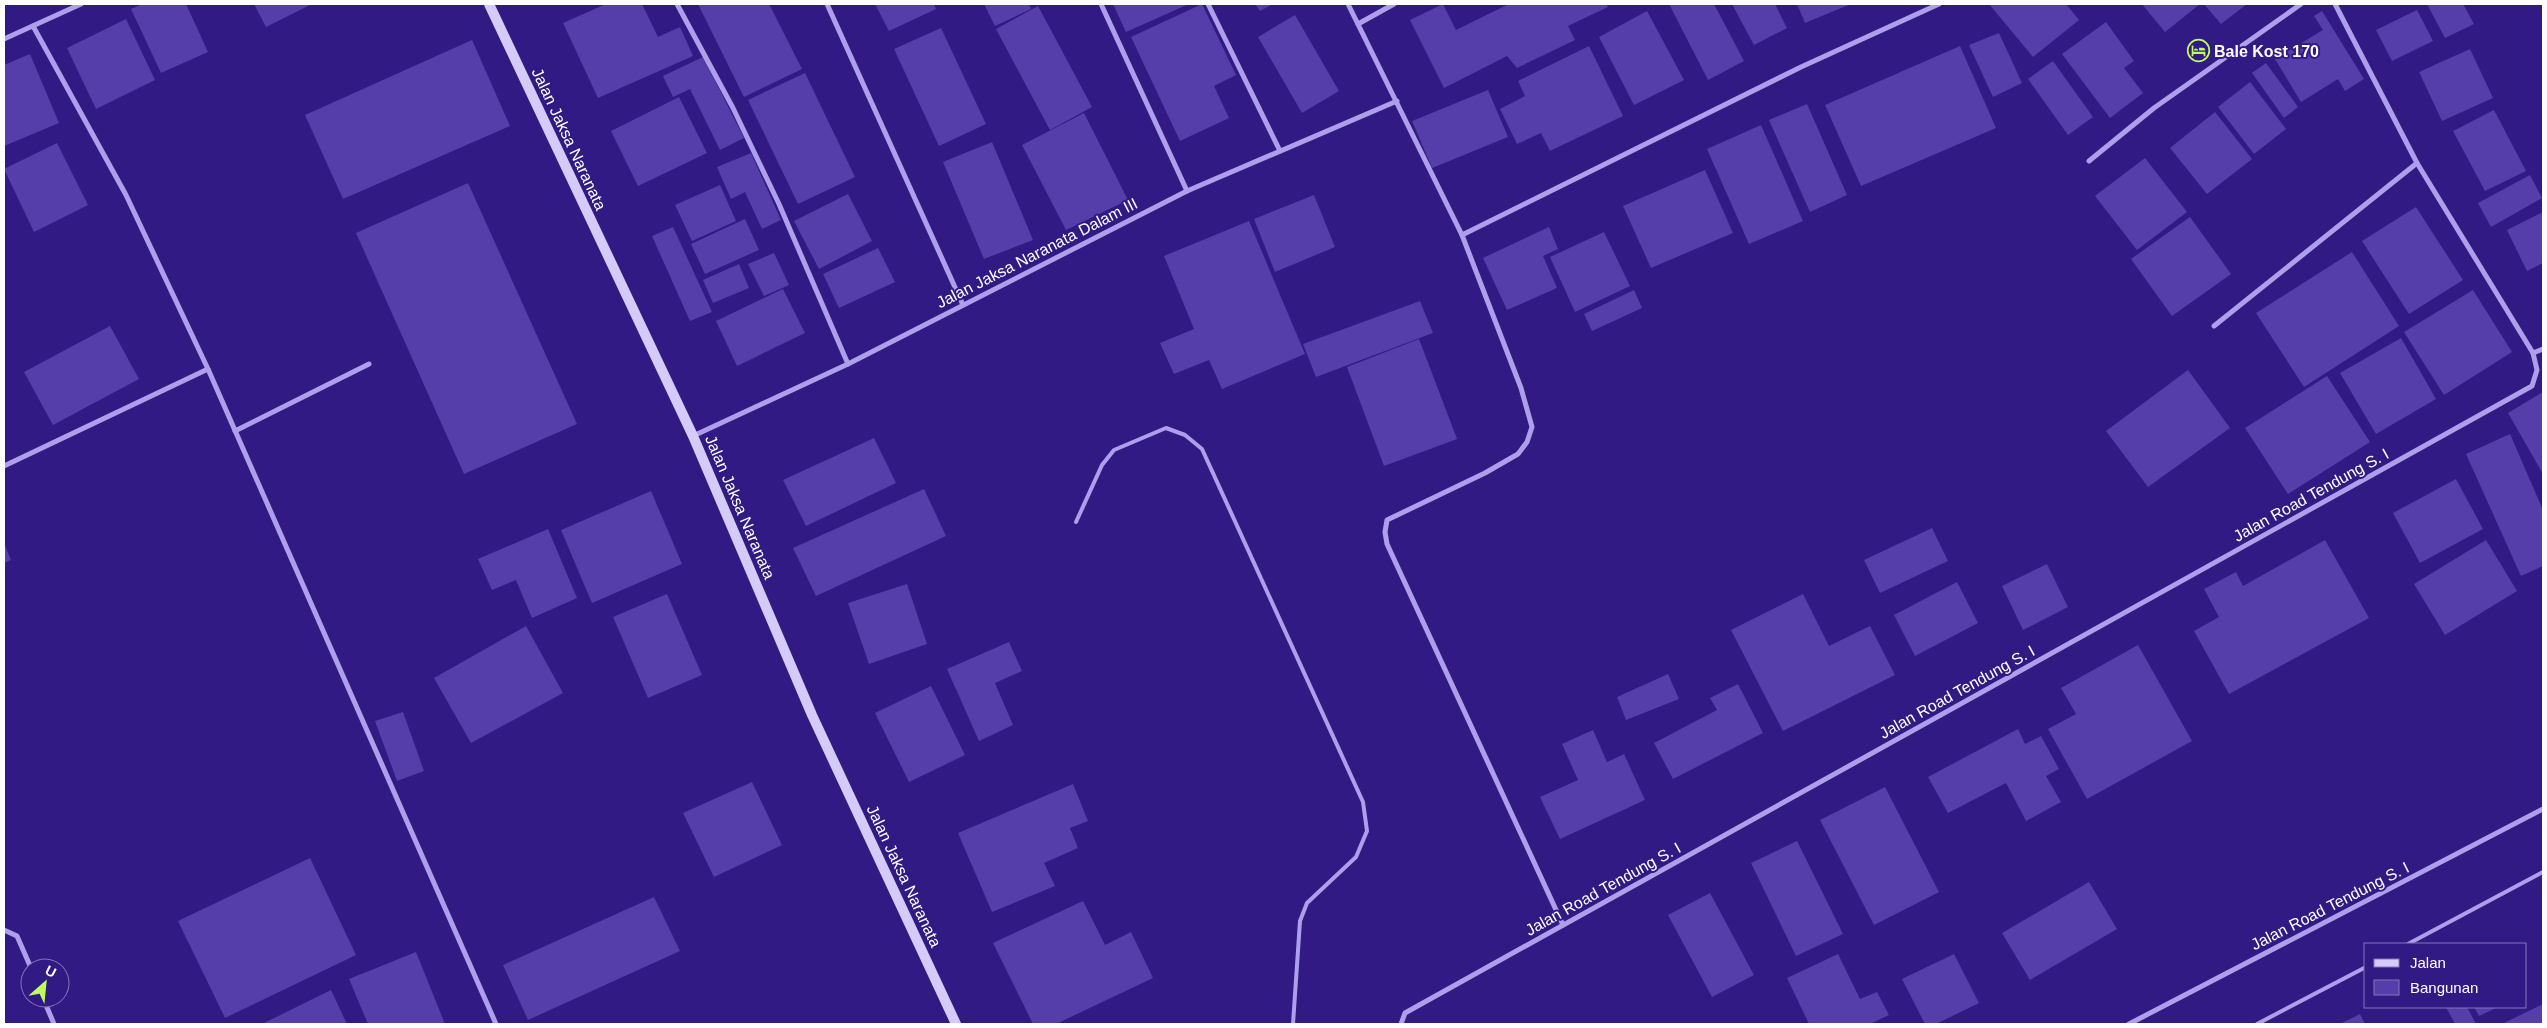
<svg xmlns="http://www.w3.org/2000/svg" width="2547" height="1028" viewBox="0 0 2547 1028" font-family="Arial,sans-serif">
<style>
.building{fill:#553eaa}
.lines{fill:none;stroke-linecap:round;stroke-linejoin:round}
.lane{stroke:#ae9feb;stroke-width:4}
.street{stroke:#ae9feb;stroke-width:5}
.secondary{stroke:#d5cbf8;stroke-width:10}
.labels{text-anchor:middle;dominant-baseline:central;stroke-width:4;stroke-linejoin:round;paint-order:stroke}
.poi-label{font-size:16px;font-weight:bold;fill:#fff;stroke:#311a83;text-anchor:start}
.street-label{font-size:16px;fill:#fff;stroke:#311a83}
</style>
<rect width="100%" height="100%" fill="#311a83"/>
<g class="building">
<path d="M 142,4 L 186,4 L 208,52 L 161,73 L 131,9 Z"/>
<path d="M 254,4 L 312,4 L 266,27 Z"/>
<path d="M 606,4 L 642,4 L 658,37 L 680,27 L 693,56 L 598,98 L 563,23 Z"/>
<path d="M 698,4 L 769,4 L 802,69 L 744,97 Z"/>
<path d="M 875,4 L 934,4 L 936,9 L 889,31 Z"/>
<path d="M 984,4 L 1029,4 L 1031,9 L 995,26 Z"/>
<path d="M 1113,4 L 1189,4 L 1126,32 Z"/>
<path d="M 1202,4 L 1236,75 L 1214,86 L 1229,118 L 1180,141 L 1131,37 Z"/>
<path d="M 1255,4 L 1273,4 L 1260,11 Z"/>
<path d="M 1443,4 L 1456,30 L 1509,4 L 1606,4 L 1608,7 L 1568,26 L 1575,40 L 1517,68 L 1507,56 L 1444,88 L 1410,20 Z"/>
<path d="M 1669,4 L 1714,4 L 1744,61 L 1708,80 Z"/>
<path d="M 1732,4 L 1775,4 L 1787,28 L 1754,45 Z"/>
<path d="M 1797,4 L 1851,4 L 1805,23 Z"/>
<path d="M 1989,4 L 2066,4 L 2079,20 L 2033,57 Z"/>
<path d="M 2142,4 L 2200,4 L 2165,32 Z"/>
<path d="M 2204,4 L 2247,4 L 2221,24 Z"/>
<path d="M 2427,4 L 2463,4 L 2474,24 L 2445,38 Z"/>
<path d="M 1038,6 L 1092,107 L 1050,130 L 996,29 Z"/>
<path d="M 2417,10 L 2433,41 L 2392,61 L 2376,30 Z"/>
<path d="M 1647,11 L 1684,80 L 1634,105 L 1599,37 Z"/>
<path d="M 2322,11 L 2364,79 L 2345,91 L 2338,79 L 2301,102 L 2275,59 L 2323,30 L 2314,16 Z"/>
<path d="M 1295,15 L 1339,91 L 1302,113 L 1258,37 Z"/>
<path d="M 126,19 L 155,80 L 96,109 L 67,48 Z"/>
<path d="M 2106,22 L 2134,61 L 2124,68 L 2143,93 L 2110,118 L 2062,54 Z"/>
<path d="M 941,28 L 986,124 L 939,146 L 894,49 Z"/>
<path d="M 1999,33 L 2022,83 L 1993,97 L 1969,45 Z"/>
<path d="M 472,40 L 510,126 L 343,199 L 305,115 Z"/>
<path d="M 1589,46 L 1623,116 L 1550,151 L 1541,133 L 1517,144 L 1500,109 L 1525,96 L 1518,81 Z"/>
<path d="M 1960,46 L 1996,128 L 1861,186 L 1825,105 Z"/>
<path d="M 2470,49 L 2493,98 L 2442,121 L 2419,72 Z"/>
<path d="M 30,54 L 59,123 L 4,146 L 4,65 Z"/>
<path d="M 703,57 L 744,138 L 720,150 L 690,89 L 673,97 L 663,76 Z"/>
<path d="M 2053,61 L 2093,117 L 2068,135 L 2028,79 Z"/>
<path d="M 2266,63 L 2298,107 L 2284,118 L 2252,73 Z"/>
<path d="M 805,73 L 855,177 L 798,204 L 748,100 Z"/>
<path d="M 2250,82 L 2286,129 L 2254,154 L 2218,107 Z"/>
<path d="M 1488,90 L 1508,137 L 1432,168 L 1412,121 Z"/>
<path d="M 679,97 L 707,153 L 638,186 L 611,131 Z"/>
<path d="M 1807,104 L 1847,195 L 1810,212 L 1769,120 Z"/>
<path d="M 2494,110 L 2526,171 L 2485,191 L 2453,131 Z"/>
<path d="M 2215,112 L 2252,159 L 2207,194 L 2170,148 Z"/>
<path d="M 1084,113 L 1128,200 L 1066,230 L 1022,145 Z"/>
<path d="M 1761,125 L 1803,221 L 1749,244 L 1707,149 Z"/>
<path d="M 992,142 L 1033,240 L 984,259 L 943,162 Z"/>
<path d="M 57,143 L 88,205 L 34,232 L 4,169 Z"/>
<path d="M 751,153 L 781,220 L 762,229 L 745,192 L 731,199 L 717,167 Z"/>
<path d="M 2145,158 L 2187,212 L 2137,250 L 2095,196 Z"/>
<path d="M 1705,170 L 1733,233 L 1651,268 L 1623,206 Z"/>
<path d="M 2530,175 L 2542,198 L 2491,227 L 2478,203 Z"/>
<path d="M 468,183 L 577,424 L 464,474 L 356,233 Z"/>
<path d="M 720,185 L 736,221 L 692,241 L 675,205 Z"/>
<path d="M 848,194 L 872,241 L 819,269 L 794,221 Z"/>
<path d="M 1314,195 L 1335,247 L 1275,272 L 1254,219 Z"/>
<path d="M 2416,207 L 2463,280 L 2409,314 L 2362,241 Z"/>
<path d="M 2543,212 L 2543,263 L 2527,271 L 2507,230 Z"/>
<path d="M 2190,217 L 2231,274 L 2172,316 L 2131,259 Z"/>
<path d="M 745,219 L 759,250 L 705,274 L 691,244 Z"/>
<path d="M 1249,221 L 1305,354 L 1222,389 L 1209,360 L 1174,374 L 1160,343 L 1194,329 L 1164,256 Z"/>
<path d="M 673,227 L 712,312 L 690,321 L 652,236 Z"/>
<path d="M 1549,227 L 1558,249 L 1543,256 L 1557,288 L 1507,310 L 1483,258 Z"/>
<path d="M 1604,232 L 1630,286 L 1575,312 L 1550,257 Z"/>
<path d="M 878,248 L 895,282 L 839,308 L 823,274 Z"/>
<path d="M 2352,252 L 2399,326 L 2304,387 L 2256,313 Z"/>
<path d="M 774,253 L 789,285 L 764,296 L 748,264 Z"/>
<path d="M 739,264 L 749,288 L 713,303 L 703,280 Z"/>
<path d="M 783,289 L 805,333 L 737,366 L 716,321 Z"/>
<path d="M 1634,290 L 1642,308 L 1592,331 L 1584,314 Z"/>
<path d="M 2473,290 L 2512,352 L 2444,395 L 2404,332 Z"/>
<path d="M 1420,301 L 1433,333 L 1316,377 L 1303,344 Z"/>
<path d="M 110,326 L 139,379 L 53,425 L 24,372 Z"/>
<path d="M 2401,338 L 2436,399 L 2376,434 L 2340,373 Z"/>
<path d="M 1419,339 L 1457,439 L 1384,466 L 1347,367 Z"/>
<path d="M 2188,370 L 2230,428 L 2148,487 L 2106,431 Z"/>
<path d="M 2327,376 L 2370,442 L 2288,494 L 2245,428 Z"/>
<path d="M 2543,392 L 2543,474 L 2508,413 Z"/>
<path d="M 2510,434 L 2543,510 L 2543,566 L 2521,576 L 2466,454 Z"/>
<path d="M 874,438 L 896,483 L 806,526 L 783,480 Z"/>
<path d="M 2456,479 L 2483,529 L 2420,563 L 2393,513 Z"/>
<path d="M 924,489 L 946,536 L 816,596 L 793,548 Z"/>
<path d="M 651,491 L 682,564 L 592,603 L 561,530 Z"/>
<path d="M 1932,528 L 1948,561 L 1880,593 L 1864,560 Z"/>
<path d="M 548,529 L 577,598 L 532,618 L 516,580 L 492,590 L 478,559 Z"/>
<path d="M 2325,540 L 2369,618 L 2229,694 L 2194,631 L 2219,617 L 2204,589 L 2236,572 L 2243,586 Z"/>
<path d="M 2486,540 L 2517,591 L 2445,635 L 2414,584 Z"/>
<path d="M 4,543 L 11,560 L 4,563 Z"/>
<path d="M 2047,564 L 2068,607 L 2023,630 L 2002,586 Z"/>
<path d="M 1957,582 L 1978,623 L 1915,656 L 1894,615 Z"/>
<path d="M 907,584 L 927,644 L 869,664 L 848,603 Z"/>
<path d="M 667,594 L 702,675 L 648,698 L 613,617 Z"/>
<path d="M 1803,594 L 1829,646 L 1870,626 L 1895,675 L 1783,731 L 1731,630 Z"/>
<path d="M 526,626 L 563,693 L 471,743 L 434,678 Z"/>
<path d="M 1009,642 L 1022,671 L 995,683 L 1013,725 L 979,741 L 947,669 Z"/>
<path d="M 2138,645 L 2192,741 L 2087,799 L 2048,729 L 2076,714 L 2061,688 Z"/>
<path d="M 1668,674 L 1679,699 L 1626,720 L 1617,697 Z"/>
<path d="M 1738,684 L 1763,733 L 1673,779 L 1654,743 L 1717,710 L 1710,698 Z"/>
<path d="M 931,686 L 965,755 L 909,782 L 875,713 Z"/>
<path d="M 403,712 L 424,771 L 397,781 L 375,721 Z"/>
<path d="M 2018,729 L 2025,744 L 2041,736 L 2059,769 L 2046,776 L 2061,802 L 2026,821 L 2006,783 L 1948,813 L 1928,777 Z"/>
<path d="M 1593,730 L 1607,762 L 1624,754 L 1645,800 L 1560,839 L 1540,797 L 1578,780 L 1562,744 Z"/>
<path d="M 752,782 L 782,845 L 714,877 L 683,813 Z"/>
<path d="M 1073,784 L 1088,821 L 1070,828 L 1078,848 L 1044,863 L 1055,886 L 992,912 L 958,833 Z"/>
<path d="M 1885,787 L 1939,892 L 1874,925 L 1820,820 Z"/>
<path d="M 1797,841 L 1843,934 L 1796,956 L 1751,863 Z"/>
<path d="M 310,858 L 356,955 L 225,1018 L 178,921 Z"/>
<path d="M 2089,882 L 2117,929 L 2030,980 L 2002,933 Z"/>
<path d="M 1710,893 L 1754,975 L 1712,997 L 1668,915 Z"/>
<path d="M 654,897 L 680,951 L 528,1020 L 503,965 Z"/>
<path d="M 1083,901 L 1105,945 L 1131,932 L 1153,978 L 1056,1024 L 1033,1024 L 993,943 Z"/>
<path d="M 416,952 L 445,1024 L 368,1024 L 349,979 Z"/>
<path d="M 1838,954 L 1860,999 L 1877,992 L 1889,1015 L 1870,1024 L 1809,1024 L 1787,978 Z"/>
<path d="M 1954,954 L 1979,1003 L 1936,1024 L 1925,1024 L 1902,979 Z"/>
<path d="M 331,990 L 347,1024 L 262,1024 Z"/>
<path d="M 2543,1004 L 2543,1024 L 2502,1024 Z"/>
<path d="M 2446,1007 L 2467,1007 L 2476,1024 L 2455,1024 Z"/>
<path d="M 2474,1007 L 2498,1007 L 2479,1016 Z"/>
<path d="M 2360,1014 L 2365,1024 L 2340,1024 Z"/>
</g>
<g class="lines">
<g class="lane">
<path d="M 1076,522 L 1102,465 L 1114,450 L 1166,428 L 1185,435 L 1202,449 L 1363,802 L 1367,831 L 1356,857 L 1307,903 L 1300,921 L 1293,1024"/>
<path d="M 2408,944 L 2543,872"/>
<path d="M 2257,1024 L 2366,967"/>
</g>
<g class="street">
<path d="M 677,4 L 733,108 L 779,204 L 848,364"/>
<path d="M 827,4 L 963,305"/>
<path d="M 1101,4 L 1187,191"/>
<path d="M 1208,4 L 1280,151"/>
<path d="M 1348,4 L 1462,235 L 1521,388 L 1532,427 L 1527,442 L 1518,454 L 1485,473 L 1387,520 L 1385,532 L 1387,544 L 1563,925"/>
<path d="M 1358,24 L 1394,4"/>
<path d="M 33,26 L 126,195 L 208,369"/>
<path d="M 4,39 L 81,4"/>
<path d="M 2089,161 L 2154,108 L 2301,4"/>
<path d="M 1462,235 L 1801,67 L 1939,4"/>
<path d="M 2214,326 L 2417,163"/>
<path d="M 2533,353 L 2543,349"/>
<path d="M 235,431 L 369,364"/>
<path d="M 693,436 L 848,364 L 1187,191 L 1397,101"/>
<path d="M 4,466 L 208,369 L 496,1024"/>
<path d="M 4,930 L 17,936 L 31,968"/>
<path d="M 43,998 L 54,1024"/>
<path d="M 1401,1024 L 1405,1013 L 2532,386 L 2537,370 L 2533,353 L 2417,163 L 2335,4"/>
<path d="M 2129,1024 L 2543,809"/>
</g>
<path class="secondary" d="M 489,4 L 693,436 L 812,715 L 956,1024"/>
</g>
<defs>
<symbol id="hotel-ring" viewBox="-11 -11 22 22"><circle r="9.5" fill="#311a83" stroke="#c1fd5a" stroke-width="1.5"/><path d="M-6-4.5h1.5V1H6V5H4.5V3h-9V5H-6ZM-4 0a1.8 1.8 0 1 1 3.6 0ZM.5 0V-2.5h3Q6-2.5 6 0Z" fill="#c1fd5a"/></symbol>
</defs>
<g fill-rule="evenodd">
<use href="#hotel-ring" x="2186" y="38" width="25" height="25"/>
</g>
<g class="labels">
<g class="poi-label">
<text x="2214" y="51">Bale Kost 170</text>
</g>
<g class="street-label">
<text transform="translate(569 139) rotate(65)">Jalan Jaksa Naranata</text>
<text transform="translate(1037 253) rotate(-27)">Jalan Jaksa Naranata Dalam III</text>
<text transform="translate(2311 495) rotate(-29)">Jalan Road Tendung S. I</text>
<text transform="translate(740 507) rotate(67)">Jalan Jaksa Naranata</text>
<text transform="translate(1957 692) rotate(-29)">Jalan Road Tendung S. I</text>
<text transform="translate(904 876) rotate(65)">Jalan Jaksa Naranata</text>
<text transform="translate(1603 889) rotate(-29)">Jalan Road Tendung S. I</text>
<text transform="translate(2330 906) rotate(-27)">Jalan Road Tendung S. I</text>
</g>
</g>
<rect width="2547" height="1028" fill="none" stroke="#ffffff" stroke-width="10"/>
<rect x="2364" y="943" width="162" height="65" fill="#311a83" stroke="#8376b5"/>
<rect x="2374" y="959" width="25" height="8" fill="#d5cbf8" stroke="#8376b5"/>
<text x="2410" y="968" font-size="15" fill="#ffffff">Jalan</text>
<rect x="2374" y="980" width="25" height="15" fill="#553eaa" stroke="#8376b5"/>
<text x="2410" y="993" font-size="15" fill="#ffffff">Bangunan</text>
<g transform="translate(45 983) rotate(27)"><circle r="24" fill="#311a83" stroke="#8376b5"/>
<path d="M0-4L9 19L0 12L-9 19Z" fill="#c1fd5a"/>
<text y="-8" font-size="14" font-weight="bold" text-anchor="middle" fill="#ffffff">U</text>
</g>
</svg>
